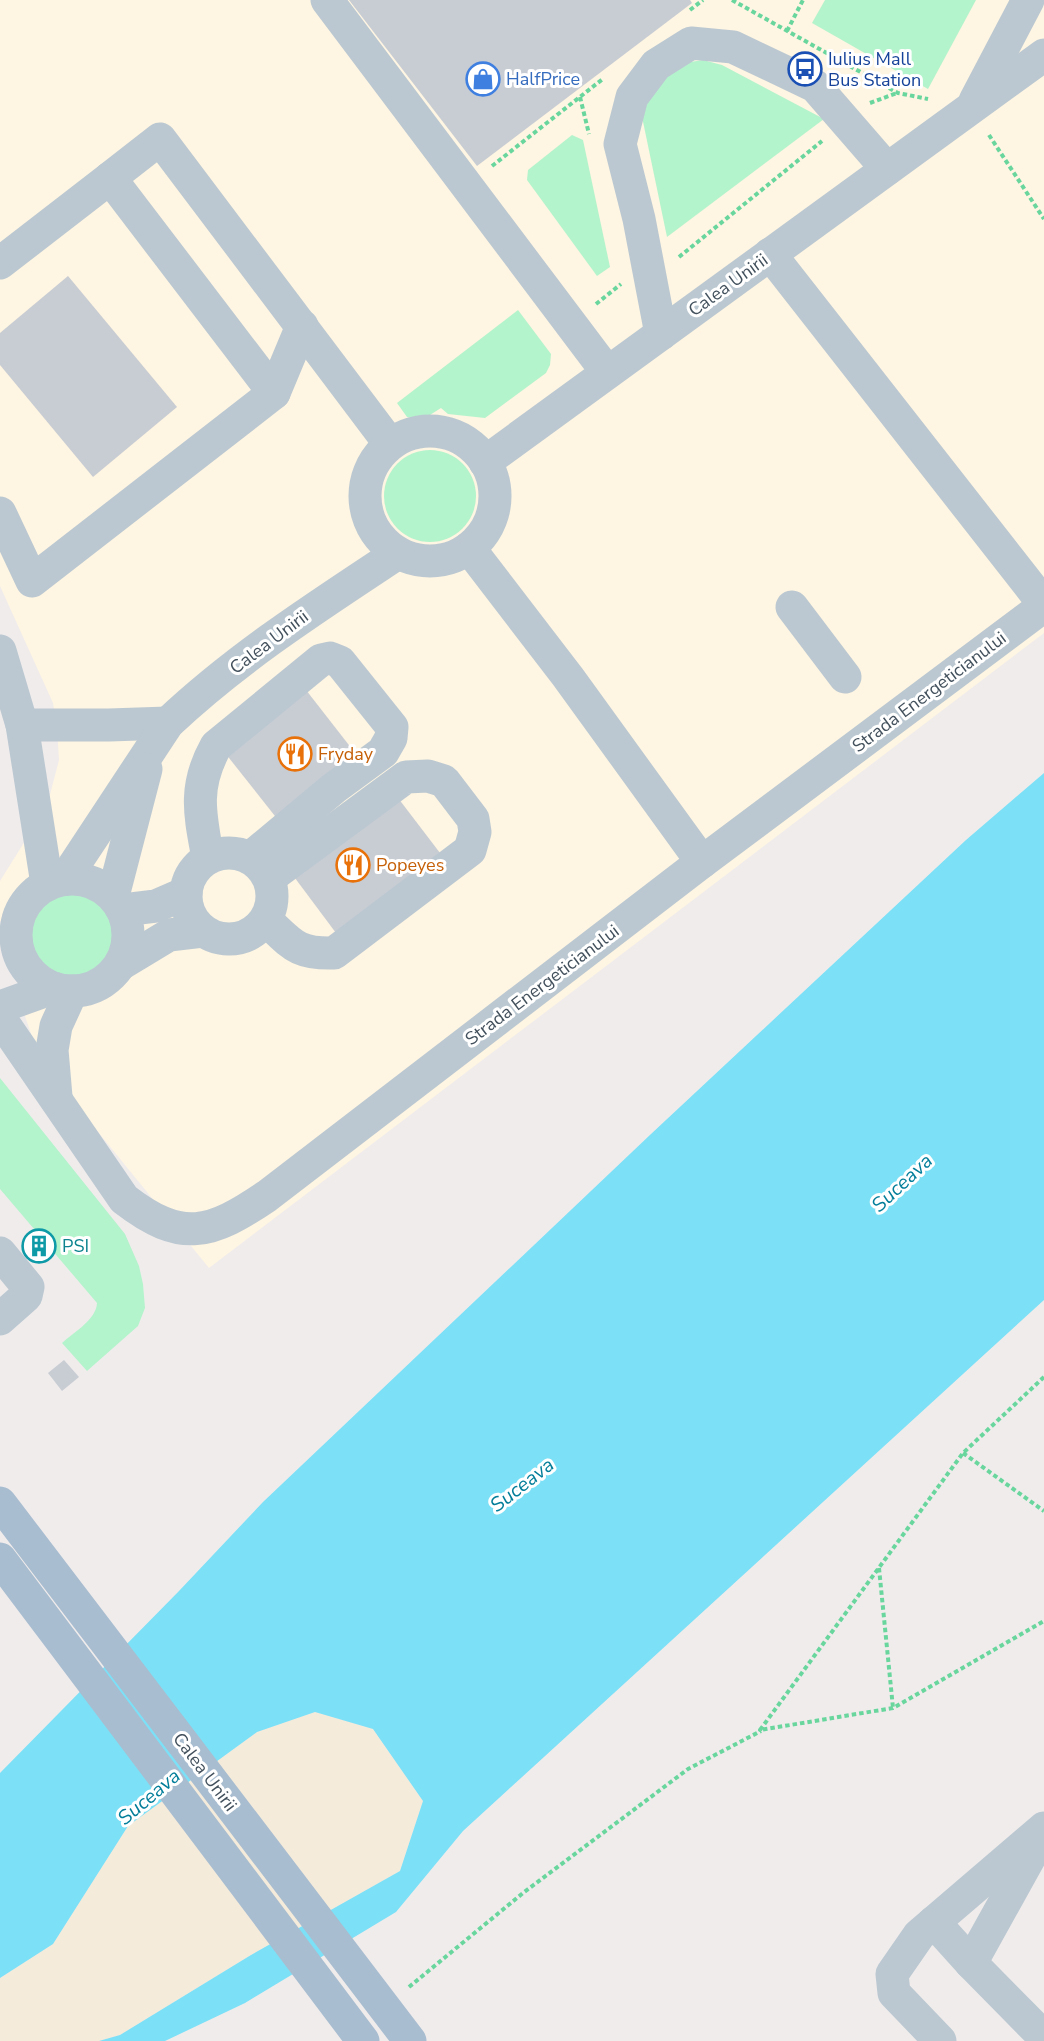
<svg xmlns="http://www.w3.org/2000/svg" width="1044" height="2041" viewBox="0 0 1044 2041" font-family="'Nunito Sans',sans-serif">
<style>
.commercial{fill:#fef5e2}
.green{fill:#b4f4cc}
.sand{fill:#f4ebdb}
.water{fill:#7ce0f6}
.building{fill:#c8ccd3}
.lines{fill:none;stroke-linecap:round;stroke-linejoin:round}
.path{stroke:#69d69e;stroke-width:4;stroke-dasharray:4.5 3;stroke-linecap:butt}
.minor{stroke:#bbc8d1;stroke-width:33}
.major-bridge{stroke:#a9bdd0;stroke-width:33}
.labels{text-anchor:middle;dominant-baseline:central;stroke-width:6;stroke-linejoin:round;paint-order:stroke}
.transit-label{font-size:18px;fill:#164399;stroke:#fff;text-anchor:start}
.shop-label{font-size:18px;fill:#366cbe;stroke:#fff;text-anchor:start}
.street-label{font-size:18px;fill:#43515d;stroke:#fff}
.food-label{font-size:18px;fill:#c56008;stroke:#fff;text-anchor:start}
.culture-label{font-size:18px;fill:#0d838f;stroke:#fff;text-anchor:start}
.water-label{font-size:20px;font-style:italic;fill:#037e9a;stroke:#fff}
</style>
<rect width="100%" height="100%" fill="#f0ecec"/>
<path class="commercial" d="M 0,0 L 1044,0 L 1044,633 L 209,1268 L 41,1062 L 21,1005 L 30,947 L 0,921 L 0,881 L 47,806 L 59,760 L 57,728 L 53,703 L 0,586 Z"/>
<g class="green">
<path d="M 825,0 L 976,0 L 928,89 L 812,23 Z"/>
<path d="M 703,60 L 722,65 L 824,119 L 667,237 L 641,112 L 658,77 L 684,63 Z"/>
<path d="M 572,135 L 583,140 L 610,267 L 597,276 L 527,180 L 528,170 Z"/>
<path d="M 518,310 L 551,354 L 550,365 L 546,373 L 485,418 L 448,414 L 441,408 L 422,420 L 407,417 L 397,403 Z"/>
<circle cx="430" cy="496" r="46"/>
<circle cx="73" cy="935" r="53"/>
<path d="M 0,1078 L 125,1234 L 139,1266 L 143,1284 L 145,1308 L 138,1326 L 87,1371 L 62,1343 C 74,1332 96,1320 97,1303 L 0,1189 Z"/>
</g>
<path class="sand" d="M 315,1712 L 373,1729 L 423,1801 L 400,1871 L 251,1955 L 120,2035 L 99,2041 L 0,2041 L 0,1978 L 53,1944 L 128,1826 L 257,1732 Z"/>
<path class="water" d="M 1044,773 L 1044,1300 L 463,1831 L 396,1912 L 245,2003 L 165,2041 L 99,2041 L 120,2035 L 251,1955 L 400,1871 L 423,1801 L 373,1729 L 315,1712 L 257,1732 L 128,1826 L 53,1944 L 0,1978 L 0,1773 L 179,1591 L 263,1502 L 651,1134 L 966,840 Z"/>
<g class="building">
<path d="M 349,0 L 690,0 L 692,3 L 477,166 Z"/>
<path d="M 68,276 L 177,407 L 93,477 L 0,365 L 0,333 Z"/>
<path d="M 299,681 L 366,767 L 286,830 L 218,744 Z"/>
<path d="M 395,794 L 440,853 L 336,933 L 292,874 Z"/>
<path d="M 33,1234 L 51,1253 L 45,1259 L 27,1240 Z"/>
<path d="M 64,1360 L 79,1377 L 62,1391 L 48,1373 Z"/>
</g>
<g class="lines">
<g class="path">
<path d="M 732,0 L 898,93 L 928,99"/>
<path d="M 690,10 L 703,0"/>
<path d="M 787,31 L 803,0"/>
<path d="M 580,97 L 589,134"/>
<path d="M 870,103 L 897,93"/>
<path d="M 989,135 L 1044,219"/>
<path d="M 492,166 L 604,78"/>
<path d="M 679,257 L 822,141"/>
<path d="M 596,304 L 621,284"/>
<path d="M 1044,1377 L 963,1453 L 760,1730 L 893,1708 L 1044,1621"/>
<path d="M 963,1453 L 1044,1511"/>
<path d="M 879,1568 L 893,1708"/>
<path d="M 409,1987 L 523,1893 L 688,1769 L 761,1731"/>
</g>
<g class="minor">
<path d="M 327,0 L 607,372"/>
<path d="M 975,101 L 1028,0"/>
<path d="M 110,178 L 160,139 L 390,444"/>
<path d="M 770,254 L 1044,604"/>
<path d="M 0,263 L 110,178 L 274,393"/>
<path d="M 661,334 L 639,219 L 620,144 L 632,97 L 656,65 L 691,43 L 733,47 L 815,86 L 887,169"/>
<circle cx="430" cy="496" r="65"/>
<path d="M 485,462 L 1044,55"/>
<path d="M 0,513 L 32,581 L 274,393 L 302,326"/>
<path d="M 469,548 L 568,677 L 702,862"/>
<path d="M 792,607 L 845,677"/>
<path d="M 0,651 L 22,725 L 47,884"/>
<path d="M 22,725 L 109,725 L 168,723"/>
<circle cx="229" cy="896" r="43"/>
<path d="M 208,858 C 200,815 193,787 216,746 L 321,660 L 330,658 L 340,662 L 392,727 L 391,738 L 383,752 L 334,788 L 250,858"/>
<circle cx="72" cy="935" r="56"/>
<path d="M 65,879 L 168,723 C 238,657 318,606 398,553"/>
<path d="M 113,896 L 146,769"/>
<path d="M 123,910 L 156,906 L 186,893"/>
<path d="M 266,920 C 292,944 296,954 334,953 L 470,850 L 475,832 L 473,819 L 444,781 L 428,776 L 406,777 L 269,878"/>
<path d="M 121,964 L 169,935 L 203,931"/>
<path d="M 0,1007 L 53,988"/>
<path d="M 0,1018 L 124,1199 C 182,1244 211,1234 267,1196 L 702,862 L 1044,606"/>
<path d="M 56,1097 L 52,1050 L 56,1026 L 72,991"/>
<path d="M 0,1253 L 28,1287 L 26,1296 L 0,1319"/>
<path d="M 934,1922 L 971,1963 L 1039,2032"/>
<path d="M 971,1963 L 1037,1844"/>
<path d="M 940,2041 L 894,1993 L 892,1974 L 919,1935 L 1044,1828"/>
</g>
<g class="major-bridge">
<path d="M 0,1503 L 410,2041"/>
<path d="M 0,1559 L 363,2041"/>
</g>
</g>
<defs>
<symbol id="bus-ring" viewBox="-11 -11 22 22"><circle r="9.5" fill="#fff" stroke="#1a4fb4" stroke-width="1.5"/><path d="M-5-6H5V4H4V6H2V4H-2V6H-4V4H-5ZM-3.5-4V0h7V-4ZM-3.5 1.2v1.5H-2V1.2ZM2 1.2v1.5H3.5V1.2Z" fill="#1a4fb4"/></symbol>
<symbol id="shop-ring" viewBox="-11 -11 22 22"><circle r="9.5" fill="#fff" stroke="#3f7fe0" stroke-width="1.5"/><path d="M-5-2.5h2.3a2.7 3.5 0 0 1 5.4 0H5L5.5 6h-11ZM-1.5-2.5h3a1.5 2.3 0 0 0-3 0Z" fill="#3f7fe0"/></symbol>
<symbol id="restaurant-ring" viewBox="-11 -11 22 22"><circle r="9.5" fill="#fff" stroke="#e8710a" stroke-width="1.5"/><path d="M-5-6h1v4h1v-4h1v4h1v-4h1v5L-1.5 .5V6h-2V.5L-5-1ZM5-6V6H3V1.5H1.5Q1.5-4 5-6Z" fill="#e8710a"/></symbol>
<symbol id="building-ring" viewBox="-11 -11 22 22"><circle r="9.5" fill="#fff" stroke="#0f9aa8" stroke-width="1.5"/><path d="M-4-6H4V6H1V3H-1V6H-4ZM-2.5-4.3h1.7v1.8h-1.7ZM.8-4.3h1.7v1.8H.8ZM-2.5-1h1.7V.8h-1.7ZM.8-1h1.7V.8H.8Z" fill="#0f9aa8"/></symbol>
</defs>
<g fill-rule="evenodd">
<use href="#bus-ring" x="786" y="50" width="38" height="38"/>
<use href="#shop-ring" x="464" y="60" width="38" height="38"/>
<use href="#restaurant-ring" x="276" y="735" width="38" height="38"/>
<use href="#restaurant-ring" x="334" y="846" width="38" height="38"/>
<use href="#building-ring" x="20" y="1227" width="38" height="38"/>
</g>
<g class="labels">
<g class="transit-label">
<text x="828" y="59">Iulius Mall<tspan x="828" dy="21">Bus Station</tspan></text>
</g>
<g class="shop-label">
<text x="506" y="79">HalfPrice</text>
</g>
<g class="street-label">
<text transform="translate(728 285) rotate(-36)">Calea Unirii</text>
<text transform="translate(269 642) rotate(-37)">Calea Unirii</text>
<text transform="translate(929 692) rotate(-37)">Strada Energeticianului</text>
<text transform="translate(542 985) rotate(-37)">Strada Energeticianului</text>
<text transform="translate(205 1772) rotate(53)">Calea Unirii</text>
</g>
<g class="food-label">
<text x="318" y="754">Fryday</text>
<text x="376" y="865">Popeyes</text>
</g>
<g class="culture-label">
<text x="62" y="1246">PSI</text>
</g>
<g class="water-label">
<text transform="translate(902 1183) rotate(-43)">Suceava</text>
<text transform="translate(522 1485) rotate(-38)">Suceava</text>
<text transform="translate(149 1797) rotate(-40)">Suceava</text>
</g>
</g>
</svg>
